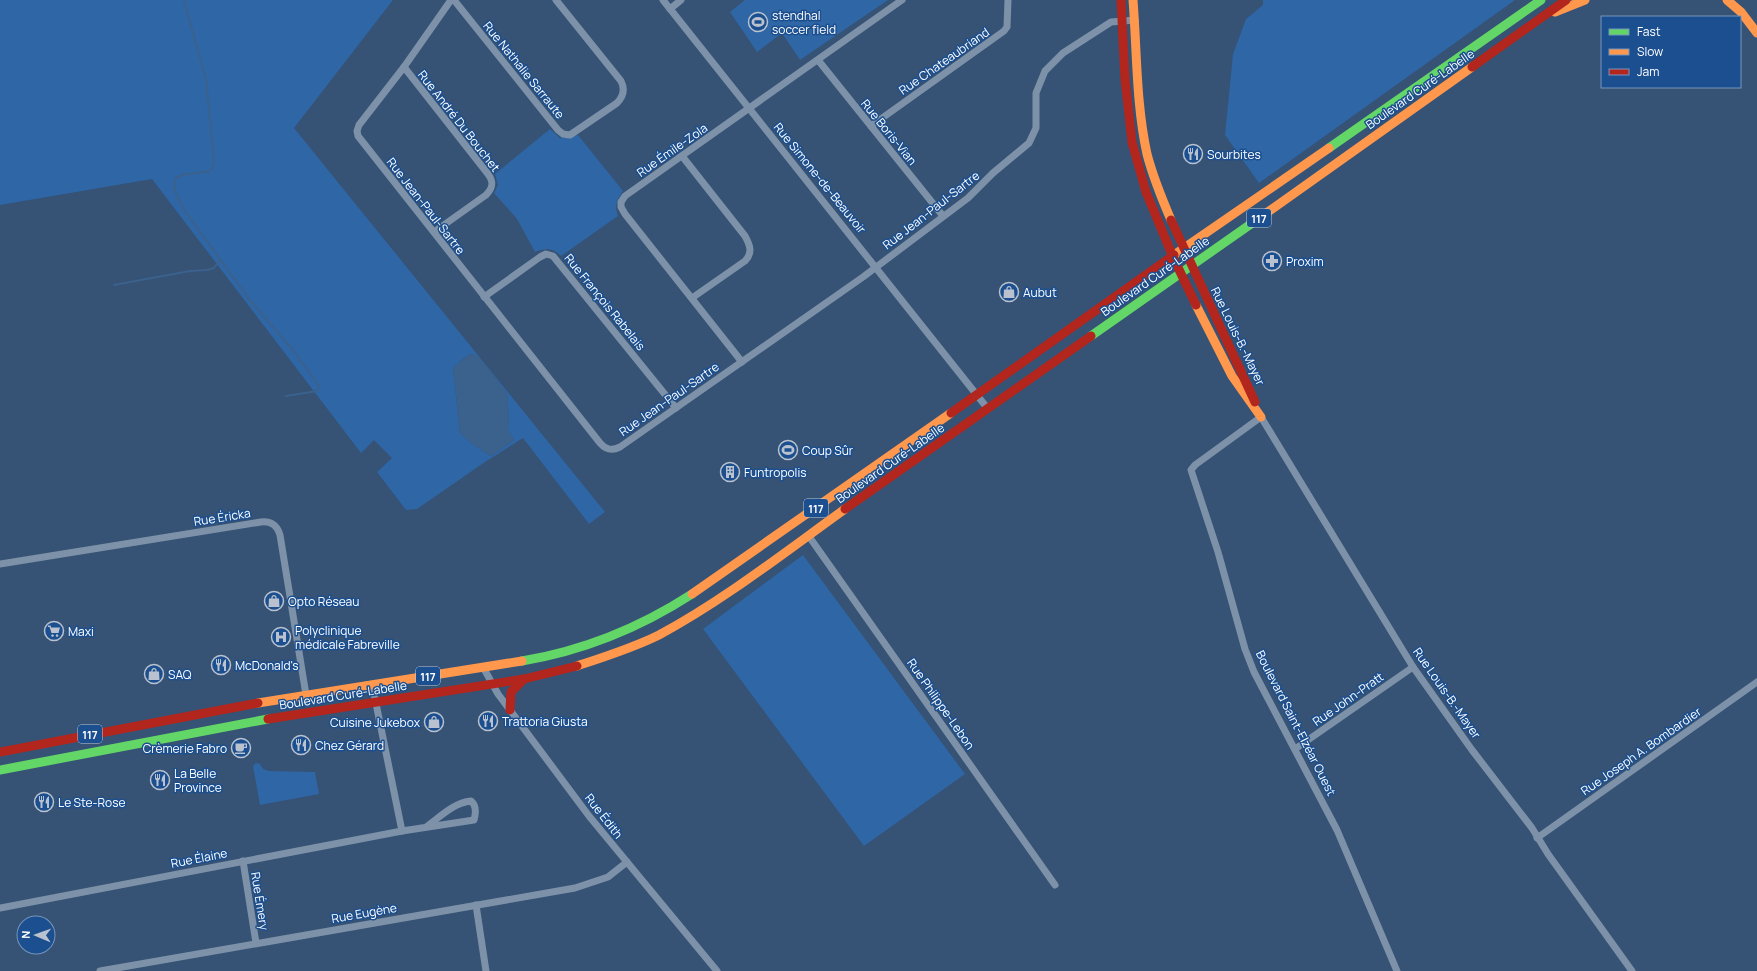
<svg xmlns="http://www.w3.org/2000/svg" width="1757" height="971" viewBox="0 0 1757 971" font-family="Manrope,sans-serif">
<style>
.green{fill:#2f66a5;fill-rule:evenodd}
.water{fill:#3b618d}
.lines{fill:none;stroke-linecap:round;stroke-linejoin:round}
.stream{stroke:#3b618d;stroke-width:2}
.street{stroke:#7d92a8;stroke-width:7}
.fast{stroke:#63d668;stroke-width:9}
.slow{stroke:#ff974d;stroke-width:9}
.jam{stroke:#b3261e;stroke-width:9}
.labels{text-anchor:middle;dominant-baseline:central;stroke-width:3;stroke-linejoin:round;paint-order:stroke}
.shield{fill:#1b4f8f;stroke:#bbcadd;stroke-width:1}
.shield-label{font-size:11px;font-weight:bold;fill:#fff}
.poi-label{font-size:12px;fill:#fff;stroke:#1b4f8f;text-anchor:start}
.street-label{font-size:12px;fill:#fff;stroke:#1b4f8f}
</style>
<rect width="100%" height="100%" fill="#365274"/>
<g class="green">
<path d="M 0,0 L 393,0 L 294,128 L 605,512 L 589,524 L 523,438 L 488,460 L 417,509 L 406,510 L 377,472 L 392,458 L 374,440 L 361,453 L 152,179 L 0,205 ZM 473,354 L 507,393 L 509,423 L 507,430 L 514,440 L 491,456 L 471,443 L 460,433 L 453,368 L 465,357 Z"/>
<path d="M 745,0 L 888,0 L 800,60 L 782,33 L 757,52 L 730,12 Z"/>
<path d="M 1263,0 L 1515,0 L 1259,183 L 1225,135 L 1233,54 L 1246,19 L 1263,5 Z"/>
<path d="M 550,129 L 560,138 L 578,135 L 623,191 C 617,200 614,205 618,216 L 561,256 C 553,248 546,248 535,252 L 517,219 L 494,193 L 498,185 L 495,174 Z"/>
<path d="M 803,555 L 965,774 L 864,846 L 703,629 Z"/>
<path d="M 256,763 L 260,764 L 263,769 L 269,771 L 315,772 L 319,794 L 260,805 L 253,766 Z"/>
</g>
<path class="water" d="M 474,354 L 479,357 L 507,393 L 509,423 L 508,430 L 514,440 L 491,456 L 471,443 L 460,433 L 453,368 L 465,357 Z"/>
<g class="lines">
<g class="stream">
<path d="M 184,0 L 206,80 L 214,159 L 214,165 L 210,171 L 182,175 L 176,178 L 174,185 L 176,194 L 185,211 L 249,299 L 293,350 L 319,386 L 317,391 L 286,396"/>
<path d="M 114,285 L 190,271 L 207,270 L 214,268 L 220,260"/>
</g>
<g class="street">
<path d="M 451,0 L 404,67 L 359,125 L 357,131 L 358,136 L 600,443 C 606,450 612,451 620,447 L 863,277 L 968,198 L 993,173 L 1029,143 L 1036,128 L 1036,93 L 1045,71 L 1063,53 L 1111,22 L 1135,20"/>
<path d="M 454,0 L 558,130 L 563,134 L 570,135 L 617,103 C 624,96 625,89 621,81 L 556,0"/>
<path d="M 663,0 L 988,409"/>
<path d="M 670,9 L 681,0"/>
<path d="M 818,60 L 943,216"/>
<path d="M 404,67 L 488,174 C 494,182 493,188 486,195 L 434,232"/>
<path d="M 871,126 L 1004,31 L 1007,27 L 1008,0"/>
<path d="M 682,156 L 745,236 C 750,245 753,253 745,261 L 692,298"/>
<path d="M 484,297 L 540,257 L 546,254 L 553,256 L 676,408"/>
<path d="M 742,362 L 625,214 L 621,207 L 621,202 L 625,196 L 902,0"/>
<path d="M 808,535 L 1055,885"/>
<path d="M 0,564 L 261,522 C 271,521 277,525 280,535 L 306,695"/>
<path d="M 483,667 L 498,694 L 589,816 L 717,971"/>
<path d="M 372,684 L 402,831"/>
<path d="M 1295,749 L 1413,667"/>
<path d="M 1537,838 L 1757,682"/>
<path d="M 243,861 L 256,943"/>
<path d="M 476,905 L 486,971"/>
<path d="M 0,908 L 402,831 L 474,820 C 476,813 477,806 471,801 C 453,803 440,817 426,827"/>
<path d="M 100,971 L 575,888 L 608,877 L 627,862"/>
<path d="M 1397,971 L 1337,830 L 1254,672 L 1245,649 L 1218,552 L 1192,473 L 1191,470 L 1195,465 L 1261,417 L 1413,667 L 1472,750 L 1532,828 L 1548,854 L 1632,971"/>
</g>
<g class="fast">
<path d="M 1329,148 L 1541,0"/>
<path d="M 1091,336 L 1258,219"/>
<path d="M 522,661 C 582,651 641,627 692,594"/>
<path d="M 0,770 L 268,719"/>
</g>
<g class="slow">
<path d="M 1133,0 C 1137,51 1136,104 1147,154 C 1153,177 1162,199 1171,220"/>
<path d="M 1727,0 L 1741,12 L 1757,33"/>
<path d="M 1555,12 L 1585,0"/>
<path d="M 1258,219 L 1472,67"/>
<path d="M 1174,255 L 1329,148"/>
<path d="M 1196,305 L 1232,376 L 1261,417"/>
<path d="M 692,594 L 951,413"/>
<path d="M 577,666 C 604,657 633,648 659,635 C 724,600 785,552 845,509"/>
<path d="M 258,703 L 522,661"/>
</g>
<g class="jam">
<path d="M 1121,0 L 1125,79 L 1132,142 L 1146,192 L 1173,257 L 1196,305"/>
<path d="M 1472,67 L 1566,0"/>
<path d="M 1171,220 L 1255,402"/>
<path d="M 951,413 L 1174,255"/>
<path d="M 845,509 L 1091,336"/>
<path d="M 510,710 L 511,692 L 524,679"/>
<path d="M 268,719 L 524,679 L 577,666"/>
<path d="M 0,752 L 258,703"/>
</g>
</g>
<defs>
<symbol id="stadium-ring" viewBox="-11 -11 22 22"><circle r="9.5" fill="#1b4f8f" stroke="#b9c2ce" stroke-width="1.5"/><path d="M0-5a6.5 5 0 1 0 0 10a6.5 5 0 1 0 0-10ZM-3.5-1.8h7v3.6h-7Z" fill="#b9c2ce"/></symbol>
<symbol id="restaurant-ring" viewBox="-11 -11 22 22"><circle r="9.5" fill="#1b4f8f" stroke="#b9c2ce" stroke-width="1.5"/><path d="M-5-6h1v4h1v-4h1v4h1v-4h1v5L-1.5 .5V6h-2V.5L-5-1ZM5-6V6H3V1.5H1.5Q1.5-4 5-6Z" fill="#b9c2ce"/></symbol>
<symbol id="pharmacy-ring" viewBox="-11 -11 22 22"><circle r="9.5" fill="#1b4f8f" stroke="#b9c2ce" stroke-width="1.5"/><path d="M-2-6h4v4h4v4h-4v4h-4v-4h-4v-4h4Z" fill="#b9c2ce"/></symbol>
<symbol id="shop-ring" viewBox="-11 -11 22 22"><circle r="9.5" fill="#1b4f8f" stroke="#b9c2ce" stroke-width="1.5"/><path d="M-5-2.5h2.3a2.7 3.5 0 0 1 5.4 0H5L5.5 6h-11ZM-1.5-2.5h3a1.5 2.3 0 0 0-3 0Z" fill="#b9c2ce"/></symbol>
<symbol id="building-ring" viewBox="-11 -11 22 22"><circle r="9.5" fill="#1b4f8f" stroke="#b9c2ce" stroke-width="1.5"/><path d="M-4-6H4V6H1V3H-1V6H-4ZM-2.5-4.3h1.7v1.8h-1.7ZM.8-4.3h1.7v1.8H.8ZM-2.5-1h1.7V.8h-1.7ZM.8-1h1.7V.8H.8Z" fill="#b9c2ce"/></symbol>
<symbol id="supermarket-ring" viewBox="-11 -11 22 22"><circle r="9.5" fill="#1b4f8f" stroke="#b9c2ce" stroke-width="1.5"/><path d="M-6-5.5h2.5l.6 2H6L4.5 2H-2.5L-4.4-4H-6ZM-1.5 3.2a1.3 1.3 0 1 0 .1 0ZM3 3.2a1.3 1.3 0 1 0 .1 0Z" fill="#b9c2ce"/></symbol>
<symbol id="hospital-ring" viewBox="-11 -11 22 22"><circle r="9.5" fill="#1b4f8f" stroke="#b9c2ce" stroke-width="1.5"/><path d="M-5-5h3v3.5h4V-5h3V5h-3V1.5h-4V5h-3Z" fill="#b9c2ce"/></symbol>
<symbol id="cafe-ring" viewBox="-11 -11 22 22"><circle r="9.5" fill="#1b4f8f" stroke="#b9c2ce" stroke-width="1.5"/><path d="M-5.5-4.5H6V0H3Q3 3.5 0 3.5H-2.5Q-5.5 3.5-5.5 0ZM3-3.2v2h1.7v-2ZM-6 4.5H4V6H-6Z" fill="#b9c2ce"/></symbol>
</defs>
<g fill-rule="evenodd">
<use href="#stadium-ring" x="747" y="11" width="22" height="22"/>
<use href="#restaurant-ring" x="1182" y="143" width="22" height="22"/>
<use href="#pharmacy-ring" x="1261" y="250" width="22" height="22"/>
<use href="#shop-ring" x="998" y="281" width="22" height="22"/>
<use href="#stadium-ring" x="777" y="439" width="22" height="22"/>
<use href="#building-ring" x="719" y="461" width="22" height="22"/>
<use href="#shop-ring" x="263" y="590" width="22" height="22"/>
<use href="#supermarket-ring" x="43" y="620" width="22" height="22"/>
<use href="#hospital-ring" x="270" y="626" width="22" height="22"/>
<use href="#restaurant-ring" x="210" y="654" width="22" height="22"/>
<use href="#shop-ring" x="143" y="663" width="22" height="22"/>
<use href="#restaurant-ring" x="477" y="710" width="22" height="22"/>
<use href="#shop-ring" x="423" y="711" width="22" height="22"/>
<use href="#restaurant-ring" x="290" y="734" width="22" height="22"/>
<use href="#cafe-ring" x="230" y="737" width="22" height="22"/>
<use href="#restaurant-ring" x="149" y="769" width="22" height="22"/>
<use href="#restaurant-ring" x="33" y="791" width="22" height="22"/>
</g>
<g class="labels">
<g class="shield">
<rect x="1247" y="209" width="24" height="18" rx="3"/>
<rect x="804" y="499" width="24" height="18" rx="3"/>
<rect x="416" y="667" width="24" height="18" rx="3"/>
<rect x="78" y="725" width="24" height="18" rx="3"/>
</g>
<g class="shield-label">
<text x="1259" y="218">117</text>
<text x="816" y="508">117</text>
<text x="428" y="676">117</text>
<text x="90" y="734">117</text>
</g>
<g class="poi-label">
<text x="772" y="15">stendhal<tspan x="772" dy="14">soccer field</tspan></text>
<text x="1207" y="154">Sourbites</text>
<text x="1286" y="261">Proxim</text>
<text x="1023" y="292">Aubut</text>
<text x="802" y="450">Coup Sûr</text>
<text x="744" y="472">Funtropolis</text>
<text x="288" y="601">Opto Réseau</text>
<text x="295" y="630">Polyclinique<tspan x="295" dy="14">médicale Fabreville</tspan></text>
<text x="68" y="631">Maxi</text>
<text x="235" y="665">McDonald's</text>
<text x="168" y="674">SAQ</text>
<text x="502" y="721">Trattoria Giusta</text>
<text x="420" y="722" text-anchor="end">Cuisine Jukebox</text>
<text x="315" y="745">Chez Gérard</text>
<text x="227" y="748" text-anchor="end">Crèmerie Fabro</text>
<text x="174" y="773">La Belle<tspan x="174" dy="14">Province</tspan></text>
<text x="58" y="802">Le Ste-Rose</text>
</g>
<g class="street-label">
<text transform="translate(944 61) rotate(-35)">Rue Chateaubriand</text>
<text transform="translate(524 70) rotate(51)">Rue Nathalie Sarraute</text>
<text transform="translate(1420 89) rotate(-35)">Boulevard Curé-Labelle</text>
<text transform="translate(459 121) rotate(52)">Rue André Du Bouchet</text>
<text transform="translate(889 132) rotate(51)">Rue Boris-Vian</text>
<text transform="translate(672 150) rotate(-35)">Rue Émile-Zola</text>
<text transform="translate(820 178) rotate(51)">Rue Simone-de-Beauvoir</text>
<text transform="translate(426 206) rotate(52)">Rue Jean-Paul-Sartre</text>
<text transform="translate(931 210) rotate(-38)">Rue Jean-Paul-Sartre</text>
<text transform="translate(1155 276) rotate(-35)">Boulevard Curé-Labelle</text>
<text transform="translate(605 302) rotate(51)">Rue François Rabelais</text>
<text transform="translate(1238 336) rotate(64)">Rue Louis-B.-Mayer</text>
<text transform="translate(669 399) rotate(-35)">Rue Jean-Paul-Sartre</text>
<text transform="translate(890 463) rotate(-35)">Boulevard Curé-Labelle</text>
<text transform="translate(222 517) rotate(-9)">Rue Éricka</text>
<text transform="translate(1447 693) rotate(55)">Rue Louis-B.-Mayer</text>
<text transform="translate(343 695) rotate(-9)">Boulevard Curé-Labelle</text>
<text transform="translate(1348 699) rotate(-35)">Rue John-Pratt</text>
<text transform="translate(941 704) rotate(55)">Rue Philippe-Lebon</text>
<text transform="translate(1296 723) rotate(63)">Boulevard Saint-Elzéar Ouest</text>
<text transform="translate(1641 751) rotate(-35)">Rue Joseph A. Bombardier</text>
<text transform="translate(604 816) rotate(52)">Rue Édith</text>
<text transform="translate(199 858) rotate(-11)">Rue Élaine</text>
<text transform="translate(260 901) rotate(81)">Rue Émery</text>
<text transform="translate(364 913) rotate(-10)">Rue Eugène</text>
</g>
</g>
<rect x="1601" y="16" width="140" height="72" fill="#1b4f8f" stroke="#7695bc"/>
<rect x="1609" y="29" width="20" height="6" fill="#63d668" stroke="#7695bc"/>
<text x="1637" y="36" font-size="12" fill="#ffffff">Fast</text>
<rect x="1609" y="49" width="20" height="6" fill="#ff974d" stroke="#7695bc"/>
<text x="1637" y="56" font-size="12" fill="#ffffff">Slow</text>
<rect x="1609" y="69" width="20" height="6" fill="#b3261e" stroke="#7695bc"/>
<text x="1637" y="76" font-size="12" fill="#ffffff">Jam</text>
<g transform="translate(36 935) rotate(272)"><circle r="19" fill="#1b4f8f" stroke="#7695bc"/>
<path d="M0-3L7 15L0 10L-7 15Z" fill="#b9c2ce"/>
<text y="-6" font-size="11" font-weight="bold" text-anchor="middle" fill="#ffffff">N</text>
</g>
</svg>
